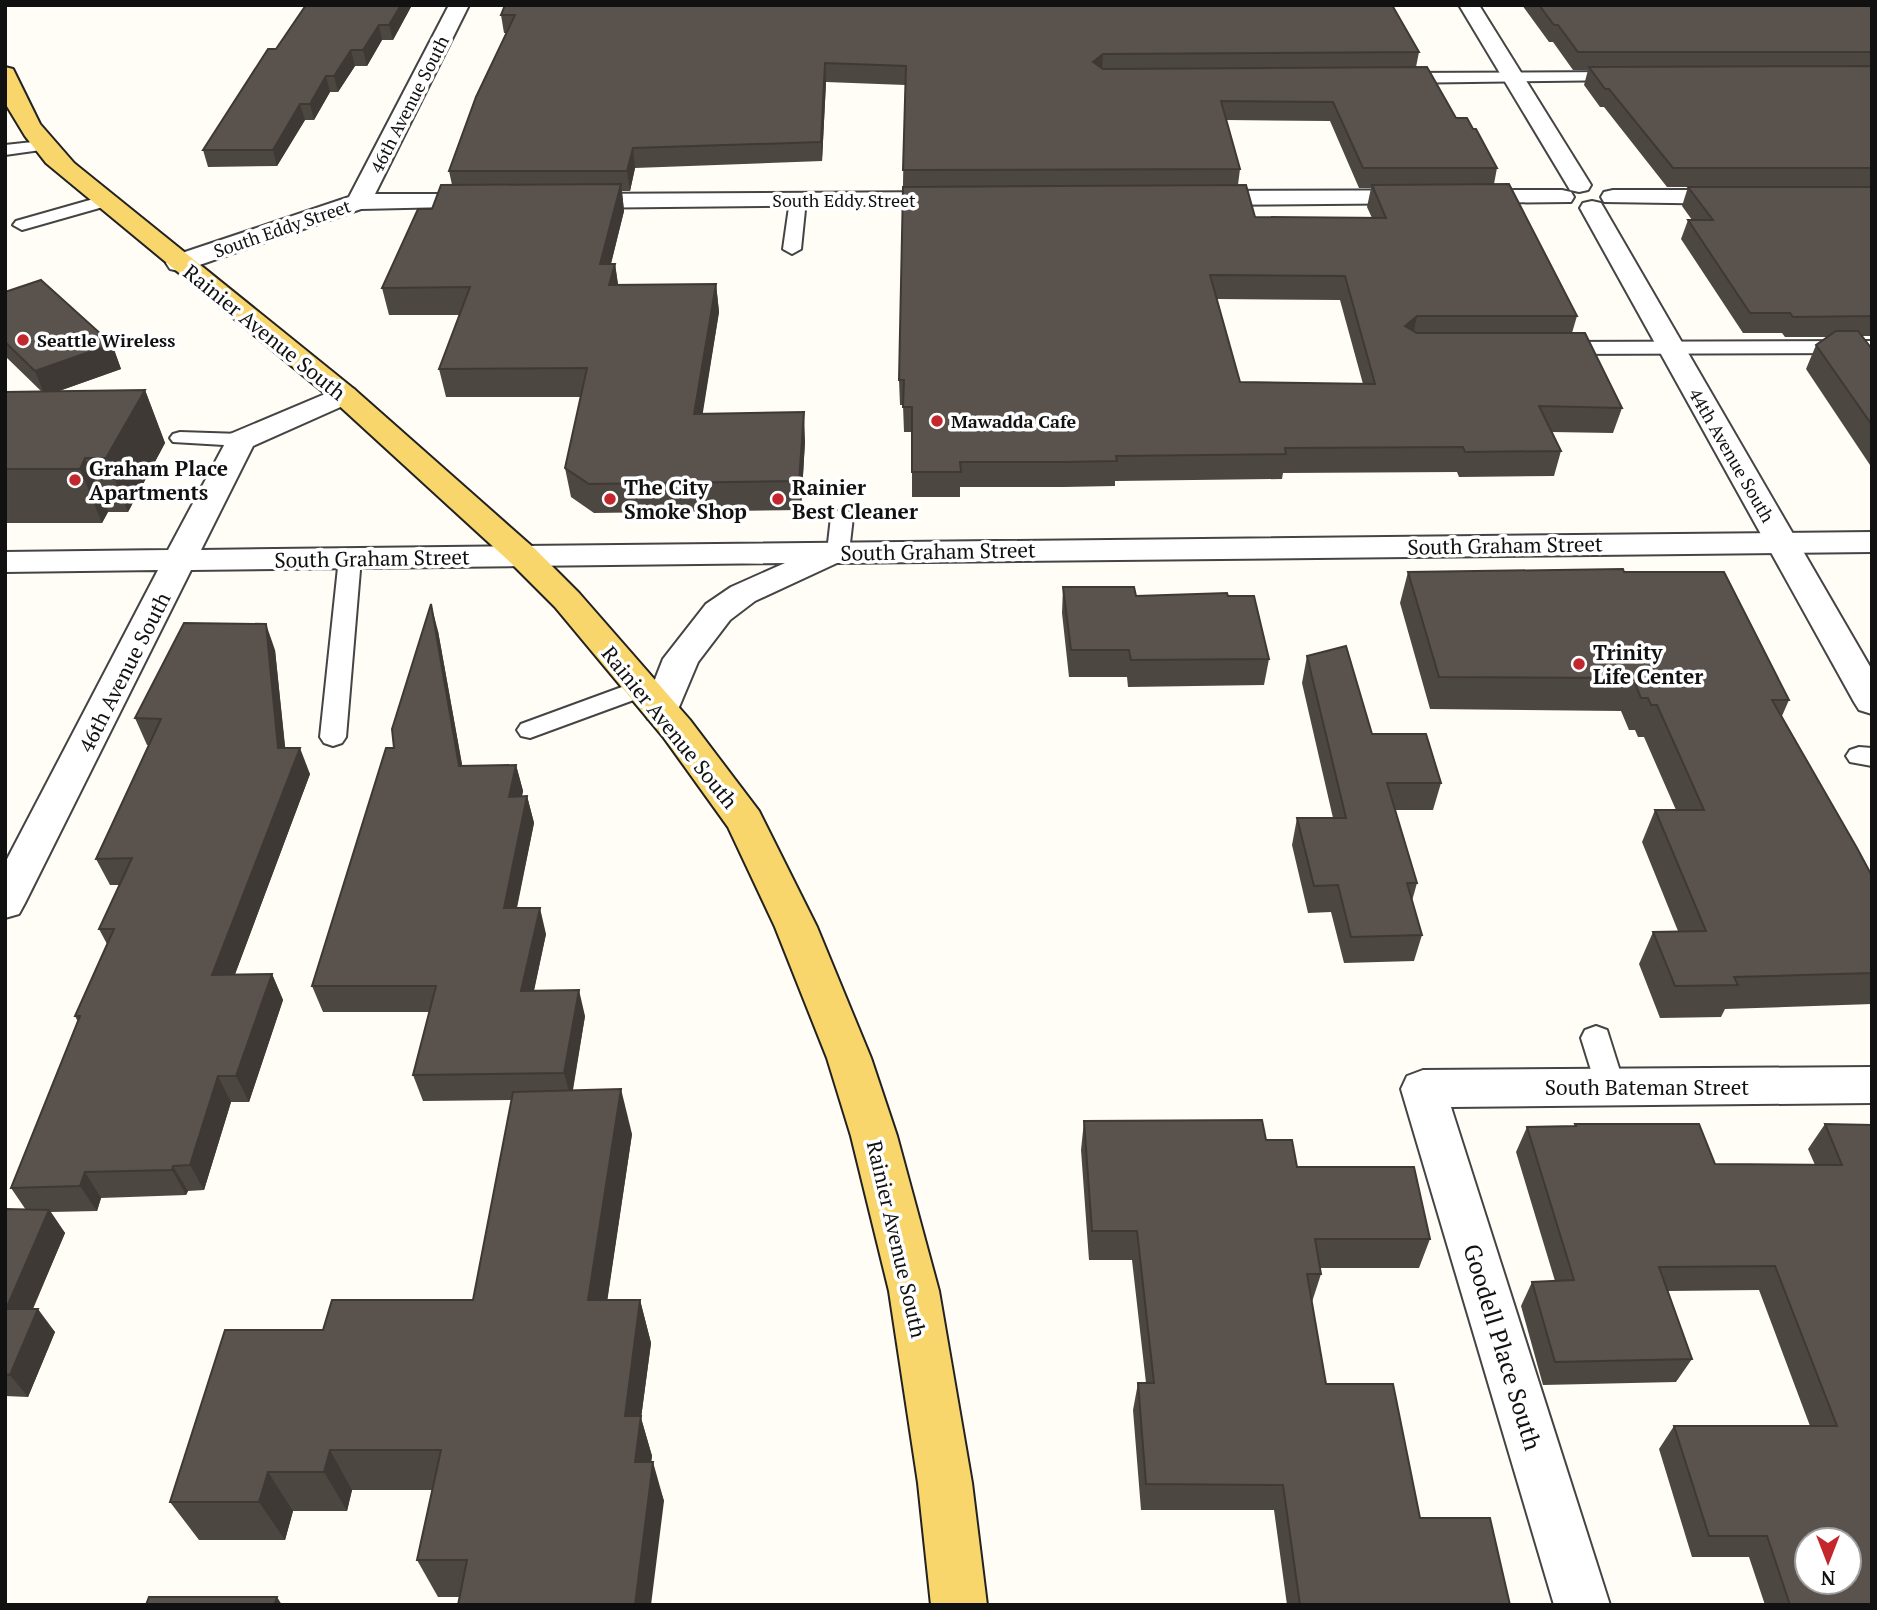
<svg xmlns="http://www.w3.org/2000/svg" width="1877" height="1610" viewBox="0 0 1877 1610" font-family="'PT Serif',serif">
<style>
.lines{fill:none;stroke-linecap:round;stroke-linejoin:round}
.service-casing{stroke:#444;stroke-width:4}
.minor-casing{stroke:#444;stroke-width:4}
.tertiary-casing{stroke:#444;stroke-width:4}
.primary-casing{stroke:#222;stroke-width:4}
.service{fill:#fff;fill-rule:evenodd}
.minor{fill:#fff;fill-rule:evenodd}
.tertiary{fill:#fff;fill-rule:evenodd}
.primary{fill:#f9d66b;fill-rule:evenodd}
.wall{fill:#4d4742;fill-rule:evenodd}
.shaded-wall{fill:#3f3936}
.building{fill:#5a524d;stroke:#3f3936;stroke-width:2;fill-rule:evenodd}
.poi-dot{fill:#c4262e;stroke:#fff;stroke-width:2.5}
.labels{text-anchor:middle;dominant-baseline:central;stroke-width:7;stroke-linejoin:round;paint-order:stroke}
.far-street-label{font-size:18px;fill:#111;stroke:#fff}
.far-poi-label{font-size:18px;font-weight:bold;fill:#111;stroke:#fff;text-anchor:start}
.street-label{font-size:21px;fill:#111;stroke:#fff}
.poi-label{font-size:21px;font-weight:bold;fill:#111;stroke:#fff;text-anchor:start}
.near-street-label{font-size:24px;fill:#111;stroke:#fff}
</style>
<rect width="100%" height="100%" fill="#fffdf5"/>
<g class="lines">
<defs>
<g id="service">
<path d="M 1622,72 L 1630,77 L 1627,80 L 1398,83 L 1390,78 L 1398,73 Z"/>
<path d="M 42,141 L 48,143 L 50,146 L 48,149 L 5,155 L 5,145 Z"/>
<path d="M 798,195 L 806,200 L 801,249 L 792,254 L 783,249 L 790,200 Z"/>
<path d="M 104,196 L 110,197 L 112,201 L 110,205 L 22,230 L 13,225 L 16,221 Z"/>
<path d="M 1872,341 L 1872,353 L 1559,354 L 1549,348 L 1559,342 Z"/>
<path d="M 180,432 L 241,434 L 248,436 L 251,440 L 248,444 L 241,446 L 173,442 L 170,438 L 173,434 Z"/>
<path d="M 842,510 L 850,512 L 853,517 L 849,552 L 846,557 L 830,557 L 827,552 L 831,517 L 834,512 Z"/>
<path d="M 350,551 L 358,553 L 361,558 L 346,737 L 342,743 L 333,746 L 324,743 L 320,737 L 339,558 L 342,553 Z"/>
<path d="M 641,680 L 650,682 L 653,688 L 650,694 L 530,738 L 521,736 L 517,730 L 521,724 Z"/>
<path d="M 1859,747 L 1872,748 L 1872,766 L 1850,762 L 1846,756 L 1850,750 Z"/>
<path d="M 1596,1026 L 1607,1030 L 1625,1087 L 1621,1096 L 1610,1100 L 1599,1096 L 1581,1038 L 1585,1030 Z"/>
</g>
<g id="minor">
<path d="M 449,5 L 469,5 L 375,194 L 485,194 L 494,196 L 497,201 L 494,206 L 361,209 L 188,269 L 179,271 L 170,269 L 166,263 L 170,257 L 349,197 Z"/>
<path d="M 1459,5 L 1479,5 L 1591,185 L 1588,190 L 1579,192 L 1570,190 Z"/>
<path d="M 1562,190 L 1571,192 L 1574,197 L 1571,202 L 1197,205 L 1188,203 L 1185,198 L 1188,193 L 1197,191 Z"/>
<path d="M 1613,190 L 1737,190 L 1746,192 L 1749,197 L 1746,202 L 1737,204 L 1604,202 L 1601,197 L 1604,192 Z"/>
<path d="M 954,192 L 963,194 L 966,199 L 963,204 L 570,208 L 561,206 L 558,201 L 561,196 L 570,194 Z"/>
<path d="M 1592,201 L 1601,203 L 1604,208 L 1872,670 L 1872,714 L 1859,710 L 1854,702 L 1580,208 L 1583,203 Z"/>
<path d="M 344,386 L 354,389 L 359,395 L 354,401 L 253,446 L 201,550 L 523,546 L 535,549 L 539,556 L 535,563 L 523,566 L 191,570 L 25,903 L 19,914 L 5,918 L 5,863 L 158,570 L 5,572 L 5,552 L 168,550 L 230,434 Z"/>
<path d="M 1872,1067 L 1872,1103 L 1451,1107 L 1610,1605 L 1554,1605 L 1401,1089 L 1407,1076 L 1423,1070 Z"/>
</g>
<path id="tertiary" d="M 1872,532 L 1872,552 L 837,563 L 755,601 L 730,620 L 698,662 L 674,719 L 661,722 L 648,719 L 643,710 L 663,659 L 706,604 L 731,587 L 785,563 L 523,566 L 511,563 L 507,556 L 511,549 L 523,546 Z"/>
<path id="primary" d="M 5,67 L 13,69 L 40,124 L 74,163 L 354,389 L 535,549 L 579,593 L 690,720 L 759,811 L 817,927 L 871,1058 L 897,1136 L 939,1291 L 972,1483 L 987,1605 L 931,1605 L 918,1483 L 889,1291 L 851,1136 L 827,1058 L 775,927 L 728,827 L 664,738 L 555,607 L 511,563 L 334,401 L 46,163 L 25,136 L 5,103 Z"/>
</defs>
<use href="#service" class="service-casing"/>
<use href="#minor" class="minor-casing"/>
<use href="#tertiary" class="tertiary-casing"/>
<use href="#primary" class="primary-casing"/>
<use href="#service" class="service"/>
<use href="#minor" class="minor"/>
<use href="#tertiary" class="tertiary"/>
<use href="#primary" class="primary"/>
</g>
<g class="wall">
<path d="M 412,5 L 393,40 L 382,40 L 367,66 L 355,66 L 338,92 L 330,92 L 314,120 L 305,120 L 277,166 L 208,167 L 203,150 L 276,49 Z"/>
<path d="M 505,5 L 1419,52 L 1416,67 L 1456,118 L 1473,129 L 1497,168 L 1494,184 L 1577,316 L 1572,333 L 1622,408 L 1613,433 L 1551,432 L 1561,451 L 1554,476 L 1459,477 L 1457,472 L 1283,473 L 1282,479 L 1115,481 L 1115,486 L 1064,487 L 960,487 L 960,497 L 912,497 L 912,432 L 904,432 L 903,405 L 900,405 L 899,380 L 905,85 L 826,82 L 822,161 L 635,168 L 630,191 L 622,191 L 624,211 L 611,264 L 615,264 L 618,285 L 716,284 L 719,312 L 702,414 L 805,441 L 801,510 L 594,513 L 571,497 L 565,468 L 581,397 L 446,397 L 439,369 L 460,315 L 389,315 L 382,288 L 432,209 L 452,185 L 449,171 L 506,33 L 504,33 L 501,15 ZM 1226,120 L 1330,121 L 1359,188 L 1371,188 L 1367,207 L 1372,218 L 1255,217 L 1238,185 L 1240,169 ZM 1217,299 L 1340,300 L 1363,384 L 1240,382 Z"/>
<path d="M 1522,5 L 1872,5 L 1872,336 L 1862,336 L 1872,349 L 1872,468 L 1806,369 L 1816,345 L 1828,337 L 1785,337 L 1782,333 L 1743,333 L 1681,239 L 1688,220 L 1692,220 L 1682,206 L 1688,187 L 1777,187 L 1667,187 L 1604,107 L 1600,107 L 1584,85 L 1588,70 L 1573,70 L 1553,42 L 1549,42 Z"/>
<path d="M 5,292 L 112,344 L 121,369 L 59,391 L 145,390 L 165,443 L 128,512 L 108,512 L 102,523 L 5,523 L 5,392 L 41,391 L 5,356 Z"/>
<path d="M 1408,572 L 1624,572 L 1789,700 L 1782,716 L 1872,876 L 1872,1004 L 1725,1009 L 1721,1017 L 1660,1018 L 1639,964 L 1653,932 L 1678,931 L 1642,842 L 1655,810 L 1676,810 L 1644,737 L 1638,737 L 1635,730 L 1629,730 L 1621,711 L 1430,709 L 1400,603 Z"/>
<path d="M 1063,587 L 1136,596 L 1228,596 L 1269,659 L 1264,685 L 1128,687 L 1127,677 L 1069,677 L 1062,613 Z"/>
<path d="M 438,631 L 462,765 L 516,765 L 523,791 L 522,796 L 527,796 L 534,823 L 517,908 L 546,934 L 534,991 L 585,1016 L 573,1090 L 632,1134 L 607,1300 L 640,1300 L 651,1343 L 641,1418 L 652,1456 L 651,1462 L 664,1501 L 460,1597 L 438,1597 L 417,1560 L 432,1490 L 352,1490 L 347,1511 L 293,1511 L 285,1540 L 199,1540 L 170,1502 L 323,1330 L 473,1300 L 512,1100 L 423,1101 L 413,1075 L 429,1012 L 323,1012 L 312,986 L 394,748 Z"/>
<path d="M 275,650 L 285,748 L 310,774 L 235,974 L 272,974 L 283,1000 L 249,1102 L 231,1102 L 204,1190 L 188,1191 L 186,1195 L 101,1198 L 97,1211 L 51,1212 L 65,1233 L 33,1309 L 55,1332 L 28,1397 L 5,1396 L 5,1209 L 26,1210 L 11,1188 L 78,1022 L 75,1016 L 107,944 L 99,929 L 120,885 L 110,885 L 96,859 L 149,745 L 147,745 L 135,718 Z"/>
<path d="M 1307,656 L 1372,734 L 1441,783 L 1433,810 L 1395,810 L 1417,883 L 1412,901 L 1422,935 L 1414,961 L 1344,963 L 1331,912 L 1308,913 L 1292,845 L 1297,818 L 1333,818 L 1302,683 Z"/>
<path d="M 1084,1121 L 1266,1140 L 1297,1167 L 1430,1239 L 1419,1268 L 1320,1268 L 1321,1274 L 1312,1302 L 1326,1384 L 1420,1518 L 1510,1605 L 1287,1605 L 1274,1510 L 1141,1510 L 1133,1410 L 1138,1383 L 1146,1383 L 1132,1260 L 1089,1260 L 1081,1150 Z"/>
<path d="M 1575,1124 L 1715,1164 L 1815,1165 L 1808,1149 L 1825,1124 L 1872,1125 L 1872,1605 L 1765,1605 L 1749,1557 L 1692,1557 L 1659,1449 L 1674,1426 L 1810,1426 L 1759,1290 L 1668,1291 L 1692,1359 L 1676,1382 L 1543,1385 L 1521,1306 L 1532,1282 L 1555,1281 L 1516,1152 L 1527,1127 L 1574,1126 Z"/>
</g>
<g class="shaded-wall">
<path d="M 401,5 L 412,5 L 393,40 L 389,25 Z"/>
<path d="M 379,25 L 382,40 L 367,66 L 363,50 Z"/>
<path d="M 351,50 L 355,66 L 338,92 L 334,76 Z"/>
<path d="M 1103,54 L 1102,72 L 1093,62 Z"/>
<path d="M 825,63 L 826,82 L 822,161 L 821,142 Z"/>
<path d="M 326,76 L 330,92 L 314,120 L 310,104 Z"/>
<path d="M 300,104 L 305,120 L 277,166 L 273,150 Z"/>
<path d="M 633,148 L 635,168 L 630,191 L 627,171 Z"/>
<path d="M 621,184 L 624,211 L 604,291 L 600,264 Z"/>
<path d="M 615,264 L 619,291 L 609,285 Z"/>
<path d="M 716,284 L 719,312 L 698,443 L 694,414 Z"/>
<path d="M 1417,316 L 1412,340 L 1405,326 Z"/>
<path d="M 112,344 L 121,369 L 45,396 L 35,371 Z"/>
<path d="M 145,390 L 165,443 L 128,512 L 106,458 Z"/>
<path d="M 804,412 L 805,441 L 801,510 L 799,481 Z"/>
<path d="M 85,458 L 108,512 L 102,523 L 80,469 Z"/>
<path d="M 431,604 L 438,631 L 467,792 L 459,766 Z"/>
<path d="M 266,624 L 275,650 L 288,774 L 278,748 Z"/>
<path d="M 300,748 L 310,774 L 225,1001 L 212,975 Z"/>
<path d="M 516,765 L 523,791 L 516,823 L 509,797 Z"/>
<path d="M 527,796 L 534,823 L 511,934 L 504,908 Z"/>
<path d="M 540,908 L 546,934 L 528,1017 L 521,991 Z"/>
<path d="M 272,974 L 283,1000 L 249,1102 L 236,1076 Z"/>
<path d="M 579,990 L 585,1016 L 571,1099 L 564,1073 Z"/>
<path d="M 218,1076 L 231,1102 L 204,1190 L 190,1165 Z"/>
<path d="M 621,1089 L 632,1134 L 601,1343 L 588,1300 Z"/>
<path d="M 173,1166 L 188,1191 L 186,1195 L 172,1170 Z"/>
<path d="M 85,1172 L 101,1198 L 97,1211 L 80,1186 Z"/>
<path d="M 49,1210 L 65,1233 L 23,1331 L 6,1309 Z"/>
<path d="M 640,1300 L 651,1343 L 641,1418 L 652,1456 L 646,1501 L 635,1462 L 625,1416 Z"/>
<path d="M 38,1309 L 55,1332 L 28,1397 L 10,1375 Z"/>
<path d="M 330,1450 L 352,1490 L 347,1511 L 324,1472 Z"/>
<path d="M 653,1462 L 664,1501 L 651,1605 L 635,1605 Z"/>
<path d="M 268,1472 L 293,1511 L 285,1540 L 259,1502 Z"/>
<path d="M 277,1597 L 282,1605 L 274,1605 Z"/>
</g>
<g class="building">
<path d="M 306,5 L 401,5 L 389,25 L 379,25 L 363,50 L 351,50 L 334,76 L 326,76 L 310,104 L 300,104 L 273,150 L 203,150 L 268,49 L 276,49 Z"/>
<path d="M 505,5 L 1392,5 L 1419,52 L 1103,54 L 1093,62 L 1103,69 L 1427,67 L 1456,118 L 1467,118 L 1473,129 L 1476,129 L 1497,168 L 1363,168 L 1333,102 L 1221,101 L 1240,169 L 903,170 L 906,66 L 825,63 L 821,142 L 633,148 L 627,171 L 449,171 L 476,97 L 515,15 L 501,15 Z"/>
<path d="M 1539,5 L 1872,5 L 1872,52 L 1578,52 L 1558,25 L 1554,25 Z"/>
<path d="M 1872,66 L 1872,168 L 1673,168 L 1609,89 L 1605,89 L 1589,67 Z"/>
<path d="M 621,184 L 600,264 L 615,264 L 609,285 L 716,284 L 694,414 L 804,412 L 799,481 L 589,484 L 565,468 L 587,368 L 439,369 L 470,287 L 382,288 L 418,209 L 432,209 L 441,185 Z"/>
<path d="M 1509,184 L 1577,316 L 1417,316 L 1405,326 L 1417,333 L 1585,333 L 1622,408 L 1539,406 L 1561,451 L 1465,452 L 1463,447 L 1285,448 L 1286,454 L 1116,456 L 1117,461 L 1065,462 L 960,462 L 961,472 L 912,472 L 912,407 L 903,407 L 904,380 L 899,380 L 903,187 L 1246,185 L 1255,217 L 1386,218 L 1372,185 ZM 1210,275 L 1345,276 L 1375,384 L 1240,382 Z"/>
<path d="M 1688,187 L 1872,187 L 1872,316 L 1793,317 L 1790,313 L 1750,313 L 1688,220 L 1713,220 Z"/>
<path d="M 41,280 L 112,344 L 35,371 L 5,342 L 5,292 Z"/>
<path d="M 1836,331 L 1858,331 L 1872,349 L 1872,425 L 1816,345 Z"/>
<path d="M 145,390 L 106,458 L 85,458 L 80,469 L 5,469 L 5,392 Z"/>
<path d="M 1623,569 L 1624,572 L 1724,572 L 1789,700 L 1772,700 L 1857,848 L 1872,876 L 1872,973 L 1734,977 L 1738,985 L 1675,986 L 1653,932 L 1706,931 L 1655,810 L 1704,810 L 1657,705 L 1651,705 L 1648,698 L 1641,698 L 1633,678 L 1439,677 L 1408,572 Z"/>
<path d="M 1063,587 L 1134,587 L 1136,596 L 1227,593 L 1228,596 L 1254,596 L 1269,659 L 1131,660 L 1129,650 L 1071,650 Z"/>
<path d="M 431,604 L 459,766 L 516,765 L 509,797 L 527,796 L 504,908 L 540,908 L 521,991 L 579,990 L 564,1073 L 413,1075 L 436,986 L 312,986 L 386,748 L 394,748 L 392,729 Z"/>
<path d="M 184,623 L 266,624 L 278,748 L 300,748 L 212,975 L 272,974 L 236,1076 L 218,1076 L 190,1165 L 173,1166 L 172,1170 L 85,1172 L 80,1186 L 11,1188 L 80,1016 L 75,1016 L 114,929 L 99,929 L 132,858 L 96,859 L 161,719 L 135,718 Z"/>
<path d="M 1346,646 L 1372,734 L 1426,734 L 1441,783 L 1387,783 L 1417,883 L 1407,883 L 1422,935 L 1351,937 L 1338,885 L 1314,886 L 1297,818 L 1346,818 L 1307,656 Z"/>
<path d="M 621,1089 L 588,1300 L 640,1300 L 625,1416 L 641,1416 L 635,1462 L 653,1462 L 635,1605 L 458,1605 L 467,1560 L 417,1560 L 441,1450 L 330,1450 L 324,1472 L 268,1472 L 259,1502 L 170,1502 L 225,1330 L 323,1330 L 332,1300 L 473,1300 L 513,1092 Z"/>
<path d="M 1262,1120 L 1266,1140 L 1292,1140 L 1297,1167 L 1414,1167 L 1430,1239 L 1315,1239 L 1321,1274 L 1307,1274 L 1326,1384 L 1393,1384 L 1420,1518 L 1490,1518 L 1510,1605 L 1300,1605 L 1283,1485 L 1146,1484 L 1138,1383 L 1154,1383 L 1137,1231 L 1092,1231 L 1084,1121 Z"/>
<path d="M 1575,1124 L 1699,1124 L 1715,1164 L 1842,1165 L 1825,1124 L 1872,1125 L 1872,1605 L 1790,1605 L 1767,1536 L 1709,1536 L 1674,1426 L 1837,1426 L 1775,1266 L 1659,1267 L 1692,1359 L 1555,1362 L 1532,1282 L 1574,1280 L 1527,1127 L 1576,1126 ZM 1807,1540 L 1849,1540 L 1849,1582 L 1807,1582 Z"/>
<path d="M 5,1209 L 49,1210 L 6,1309 L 38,1309 L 10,1375 L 5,1374 Z"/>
<path d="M 149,1597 L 277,1597 L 274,1605 L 146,1605 Z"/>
</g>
<g class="poi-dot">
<circle cx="23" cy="340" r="7"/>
<circle cx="937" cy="421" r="7"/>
<circle cx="75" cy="480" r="7"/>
<circle cx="610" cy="499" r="7"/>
<circle cx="778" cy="499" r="7"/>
<circle cx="1579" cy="664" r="7"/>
</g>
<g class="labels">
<g class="far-street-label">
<text transform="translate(409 104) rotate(-63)">46th Avenue South</text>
<text x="844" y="200">South Eddy Street</text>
<text transform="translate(282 228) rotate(-19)">South Eddy Street</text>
<text transform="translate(1732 455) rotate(60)">44th Avenue South</text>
</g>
<g class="far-poi-label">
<text x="37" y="340">Seattle Wireless</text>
<text x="951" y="421">Mawadda Cafe</text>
</g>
<g class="street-label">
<text transform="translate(265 332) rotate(39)">Rainier Avenue South</text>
<text transform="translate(1505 545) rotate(-1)">South Graham Street</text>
<text transform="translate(938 551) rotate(-1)">South Graham Street</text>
<text transform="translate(372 558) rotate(-1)">South Graham Street</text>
<text transform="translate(124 672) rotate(-63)">46th Avenue South</text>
<text transform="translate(670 727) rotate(51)">Rainier Avenue South</text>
<text x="1647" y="1087">South Bateman Street</text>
<text transform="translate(897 1239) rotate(77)">Rainier Avenue South</text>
</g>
<g class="poi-label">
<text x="89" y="468">Graham Place<tspan x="89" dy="24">Apartments</tspan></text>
<text x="624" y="487">The City<tspan x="624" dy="24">Smoke Shop</tspan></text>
<text x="792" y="487">Rainier<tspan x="792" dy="24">Best Cleaner</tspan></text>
<text x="1593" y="652">Trinity<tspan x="1593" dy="24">Life Center</tspan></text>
</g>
<g class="near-street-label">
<text transform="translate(1503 1347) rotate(73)">Goodell Place South</text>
</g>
</g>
<rect width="1877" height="1610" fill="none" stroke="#111111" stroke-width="14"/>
<g transform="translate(1828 1561) rotate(180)"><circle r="33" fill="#ffffff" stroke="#a0a0a0" stroke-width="2"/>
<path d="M0-5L12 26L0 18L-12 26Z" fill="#c4262e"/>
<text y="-10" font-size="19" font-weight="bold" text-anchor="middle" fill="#111111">N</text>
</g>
</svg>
